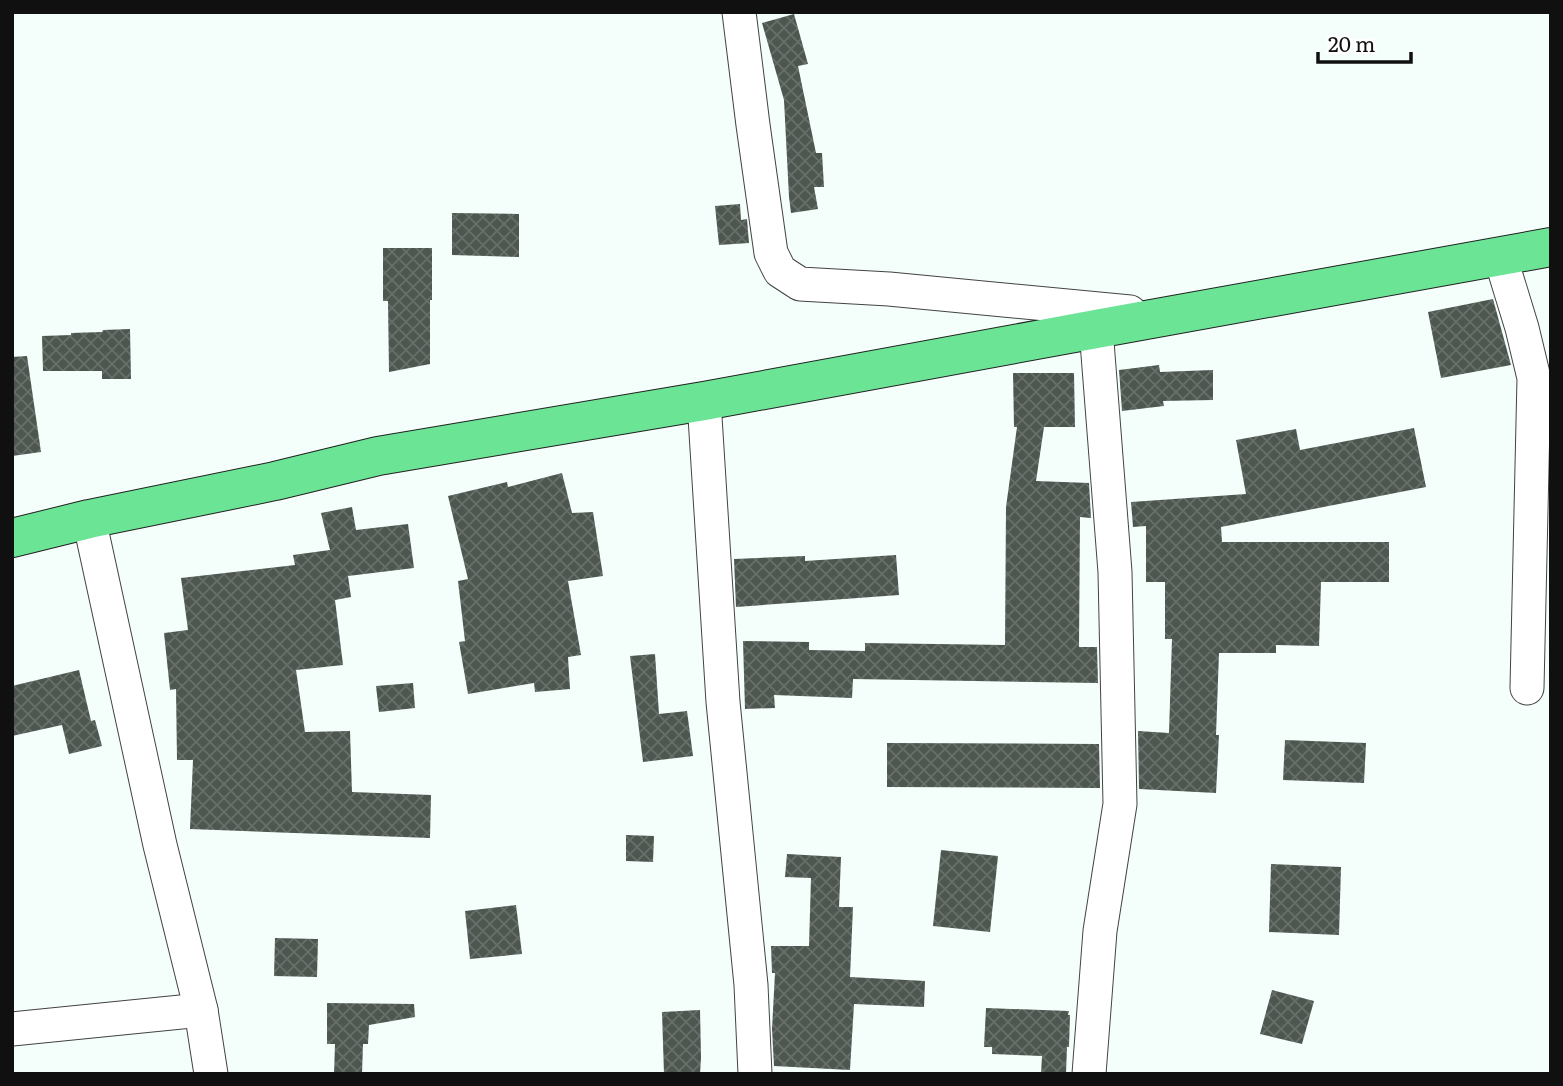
<svg xmlns="http://www.w3.org/2000/svg" width="1563" height="1086" viewBox="0 0 1563 1086" font-family="Literata,serif">
<style>
.building{fill:url(#building-cross-hatch)}
.lines{fill:none;stroke-linecap:round;stroke-linejoin:round}
.minor-casing{stroke:#434343;stroke-width:35}
.highway-casing{stroke:#212121;stroke-width:40}
.minor{stroke:#fff;stroke-width:33}
.highway{stroke:#6ce495;stroke-width:38}
</style>
<defs>
<pattern id="building-cross-hatch" width="8" height="8" patternUnits="userSpaceOnUse" patternTransform="scale(1.75)"><rect width="8" height="8" fill="#4d5750"/><path d="M0 0l8 8M0 8l8-8" fill="none" stroke="#686f6a"/></pattern>
</defs>
<rect width="100%" height="100%" fill="#f4fefb"/>
<g class="building">
<path d="M 794,14 L 808,64 L 798,66 L 816,153 L 822,153 L 824,187 L 814,187 L 818,209 L 791,213 L 789,197 L 784,100 L 762,23 Z"/>
<path d="M 740,204 L 741,220 L 747,219 L 749,243 L 719,245 L 715,206 Z"/>
<path d="M 452,213 L 519,214 L 519,257 L 452,255 Z"/>
<path d="M 383,248 L 432,248 L 432,300 L 430,300 L 430,364 L 389,372 L 388,301 L 383,301 Z"/>
<path d="M 1493,299 L 1511,365 L 1441,378 L 1428,312 Z"/>
<path d="M 130,329 L 131,379 L 102,379 L 102,371 L 43,371 L 42,336 L 71,335 L 71,333 L 102,332 L 103,330 Z"/>
<path d="M 27,356 L 41,452 L 12,456 L 12,357 Z"/>
<path d="M 1159,365 L 1160,372 L 1213,370 L 1213,400 L 1163,401 L 1164,406 L 1122,411 L 1119,370 Z"/>
<path d="M 1013,373 L 1074,373 L 1075,427 L 1044,427 L 1036,481 L 1089,483 L 1091,518 L 1080,517 L 1079,647 L 1097,647 L 1098,683 L 853,679 L 852,698 L 774,695 L 775,708 L 745,709 L 743,641 L 809,642 L 809,650 L 865,651 L 865,643 L 1005,645 L 1006,507 L 1017,427 L 1014,427 Z"/>
<path d="M 1414,428 L 1426,487 L 1221,527 L 1222,542 L 1389,542 L 1389,582 L 1321,582 L 1319,646 L 1276,645 L 1276,653 L 1219,653 L 1216,735 L 1219,735 L 1216,793 L 1139,789 L 1138,731 L 1169,733 L 1172,639 L 1165,639 L 1165,582 L 1146,582 L 1146,526 L 1133,527 L 1131,502 L 1246,494 L 1236,440 L 1296,429 L 1300,450 Z"/>
<path d="M 562,473 L 572,513 L 593,512 L 603,576 L 568,581 L 581,655 L 568,657 L 570,689 L 535,692 L 534,683 L 468,694 L 459,642 L 465,641 L 458,581 L 468,579 L 448,496 L 507,482 L 508,487 Z"/>
<path d="M 352,507 L 356,530 L 408,524 L 414,568 L 348,576 L 351,597 L 335,600 L 343,665 L 296,670 L 305,732 L 350,731 L 352,792 L 431,795 L 430,838 L 190,829 L 193,760 L 177,760 L 176,689 L 170,690 L 164,633 L 188,630 L 181,578 L 295,565 L 293,555 L 330,550 L 321,513 Z"/>
<path d="M 896,555 L 899,595 L 736,607 L 734,559 L 805,556 L 805,561 Z"/>
<path d="M 655,654 L 659,714 L 687,711 L 693,756 L 643,762 L 630,656 Z"/>
<path d="M 79,670 L 91,721 L 95,720 L 102,746 L 69,754 L 62,725 L 12,736 L 12,686 Z"/>
<path d="M 413,683 L 415,708 L 379,712 L 376,686 Z"/>
<path d="M 1285,740 L 1366,743 L 1364,783 L 1283,780 Z"/>
<path d="M 887,743 L 1099,744 L 1100,788 L 887,787 Z"/>
<path d="M 626,835 L 654,836 L 653,862 L 626,861 Z"/>
<path d="M 941,850 L 998,856 L 990,932 L 933,926 Z"/>
<path d="M 787,854 L 841,857 L 839,907 L 853,907 L 850,977 L 925,981 L 924,1007 L 854,1004 L 850,1070 L 774,1066 L 772,1029 L 775,973 L 772,973 L 771,946 L 809,946 L 811,878 L 785,877 Z"/>
<path d="M 1271,864 L 1341,867 L 1339,935 L 1269,932 Z"/>
<path d="M 516,905 L 522,954 L 470,959 L 465,911 Z"/>
<path d="M 275,938 L 318,939 L 317,977 L 274,976 Z"/>
<path d="M 1272,990 L 1314,1001 L 1302,1044 L 1260,1034 Z"/>
<path d="M 327,1003 L 414,1004 L 415,1017 L 369,1025 L 368,1044 L 363,1044 L 362,1074 L 334,1074 L 335,1044 L 327,1044 Z"/>
<path d="M 986,1008 L 1069,1011 L 1068,1015 L 1070,1015 L 1069,1047 L 1067,1047 L 1066,1074 L 1041,1074 L 1042,1056 L 992,1054 L 992,1047 L 984,1047 Z"/>
<path d="M 700,1010 L 701,1058 L 700,1074 L 664,1074 L 662,1012 Z"/>
</g>
<g class="lines">
<defs>
<g id="minor">
<path d="M 739,12 L 753,125 L 771,253 L 780,271 L 800,284 L 889,289 L 1130,312"/>
<path d="M 1500,256 L 1522,328 L 1534,378 L 1527,688"/>
<path d="M 704,401 L 723,702 L 751,985 L 755,1074"/>
<path d="M 89,519 L 160,845 L 201,1010 L 211,1074"/>
<path d="M 12,1029 L 201,1010"/>
<path d="M 1089,1074 L 1100,931 L 1120,804 L 1115,572 L 1096,329"/>
</g>
<path id="highway" d="M 12,538 L 89,519 L 275,481 L 378,456 L 704,401 L 1096,329 L 1551,247"/>
</defs>
<use href="#minor" class="minor-casing"/>
<use href="#highway" class="highway-casing"/>
<use href="#minor" class="minor"/>
<use href="#highway" class="highway"/>
</g>
<rect width="1563" height="1086" fill="none" stroke="#101010" stroke-width="28"/>
<path d="M1318 52v10h93v-10" fill="none" stroke="#101010" stroke-width="3.5"/>
<text x="1328" y="52" font-size="21" fill="#101010" stroke="#ffffff" stroke-width="5" paint-order="stroke">20 m</text>
</svg>
